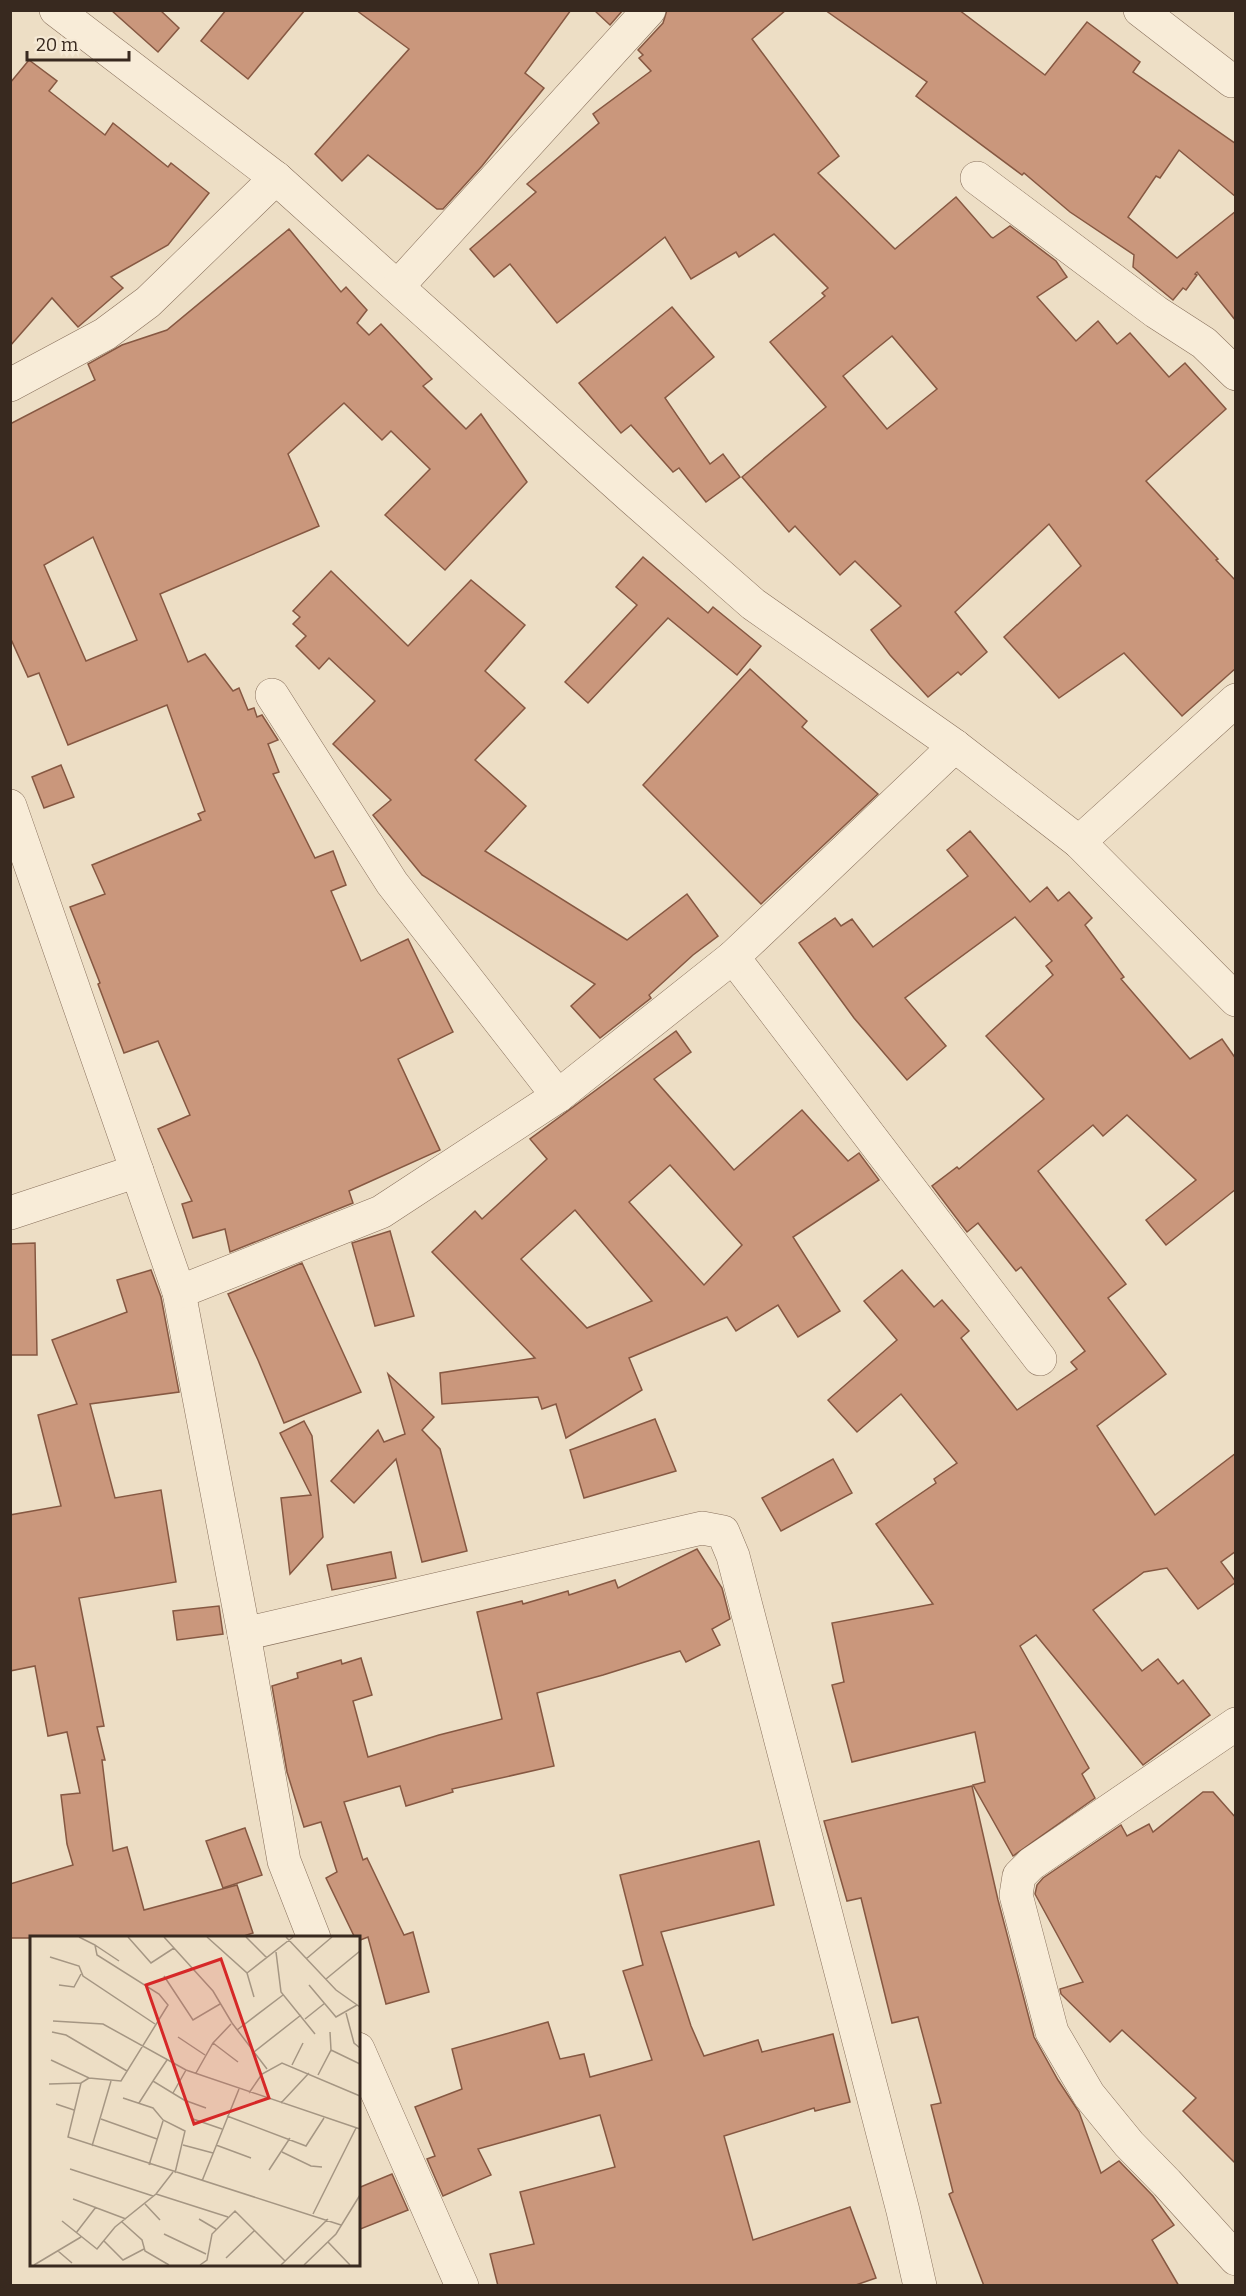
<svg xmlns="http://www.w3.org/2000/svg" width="1246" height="2296" viewBox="0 0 1246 2296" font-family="Bitter,serif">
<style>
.building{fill:#ca977c;stroke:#865842;stroke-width:1.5;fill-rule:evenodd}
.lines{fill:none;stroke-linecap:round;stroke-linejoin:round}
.minor-casing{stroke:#88705c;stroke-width:34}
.minor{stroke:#f8ecd8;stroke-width:33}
.inset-road{fill:none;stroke:#a59683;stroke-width:1.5}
.view{fill:#d62828;fill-opacity:0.15;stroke:#d62828;stroke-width:3}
.inset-edge{fill:none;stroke:#38291f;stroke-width:3}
</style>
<rect width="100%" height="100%" fill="#eddec5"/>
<g class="building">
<path d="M 111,10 L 160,10 L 179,28 L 158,52 Z"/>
<path d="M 226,10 L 305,10 L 248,79 L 201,41 Z"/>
<path d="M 356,10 L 571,10 L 525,73 L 544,88 L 482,166 L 443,209 L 437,209 L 368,155 L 342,181 L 315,154 L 409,49 Z"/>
<path d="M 594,10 L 623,10 L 610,25 Z"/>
<path d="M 667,10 L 786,10 L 752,39 L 839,156 L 818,173 L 895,249 L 956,197 L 991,237 L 993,238 L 1010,226 L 1056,261 L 1067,277 L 1037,297 L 1076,341 L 1098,321 L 1117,344 L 1130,333 L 1169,377 L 1185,363 L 1226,409 L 1146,481 L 1218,559 L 1216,560 L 1236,581 L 1236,668 L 1182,716 L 1124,653 L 1059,698 L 1004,637 L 1081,566 L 1049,524 L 955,612 L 987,652 L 961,675 L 958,672 L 928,697 L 890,655 L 871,630 L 901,606 L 855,561 L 840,575 L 795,526 L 789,532 L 742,477 L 826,407 L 770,342 L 825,296 L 822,293 L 828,288 L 774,234 L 739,257 L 736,252 L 691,279 L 665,237 L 557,323 L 510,264 L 494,277 L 470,249 L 536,192 L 527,184 L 599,123 L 593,114 L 651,71 L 639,58 L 643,55 L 638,50 L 663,23 ZM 892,336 L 937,389 L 887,429 L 843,376 Z"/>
<path d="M 825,10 L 959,10 L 1045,75 L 1087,22 L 1140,62 L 1133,72 L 1236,144 L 1236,197 L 1179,150 L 1160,178 L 1156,176 L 1128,217 L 1177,258 L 1236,211 L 1236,321 L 1197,272 L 1195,274 L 1197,275 L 1186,290 L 1183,288 L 1173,300 L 1133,267 L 1134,255 L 1070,212 L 1024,173 L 1022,175 L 916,96 L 927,82 Z"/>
<path d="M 29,60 L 57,81 L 49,91 L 105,135 L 113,123 L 168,167 L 171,163 L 209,193 L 168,245 L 111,277 L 123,288 L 78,327 L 52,298 L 10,346 L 10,83 Z"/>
<path d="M 289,229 L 341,292 L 346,287 L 367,310 L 357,323 L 369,335 L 381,324 L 432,379 L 423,386 L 466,429 L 481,414 L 527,482 L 445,570 L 385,515 L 430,469 L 391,431 L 382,440 L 344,403 L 288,454 L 319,526 L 160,594 L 188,662 L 205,654 L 233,691 L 239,688 L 248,710 L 254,708 L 257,717 L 262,715 L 278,740 L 268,744 L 279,772 L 273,774 L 315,858 L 333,851 L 346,885 L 331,891 L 361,961 L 408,939 L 453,1032 L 398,1059 L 440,1150 L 349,1191 L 353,1203 L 230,1252 L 225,1229 L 193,1238 L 182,1204 L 192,1201 L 158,1129 L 190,1115 L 158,1041 L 124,1053 L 98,984 L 100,983 L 70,907 L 105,894 L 92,865 L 201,820 L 198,814 L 205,811 L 167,705 L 68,745 L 39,673 L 28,677 L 10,637 L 10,424 L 95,380 L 88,364 L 122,345 L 167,330 ZM 93,537 L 137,640 L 86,661 L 44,565 Z"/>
<path d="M 672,307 L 714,357 L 665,398 L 710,464 L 723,454 L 740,477 L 706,502 L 679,468 L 673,472 L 631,425 L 621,433 L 579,383 Z"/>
<path d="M 643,557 L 708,613 L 713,607 L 761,646 L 737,675 L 668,618 L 588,703 L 565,682 L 637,605 L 616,587 Z"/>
<path d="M 331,571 L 408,646 L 471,580 L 525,625 L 485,671 L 525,708 L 475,760 L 526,806 L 485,851 L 627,940 L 687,894 L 718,936 L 693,955 L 649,995 L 651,998 L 600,1038 L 571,1006 L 595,984 L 422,875 L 373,815 L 391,800 L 333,744 L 375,701 L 329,658 L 319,669 L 296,646 L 306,636 L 293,624 L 300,617 L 293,611 Z"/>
<path d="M 750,669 L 807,721 L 802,727 L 878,794 L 761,904 L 643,785 Z"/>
<path d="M 61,765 L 74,797 L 44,808 L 32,777 Z"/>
<path d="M 970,831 L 1030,902 L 1047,887 L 1058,901 L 1069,892 L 1092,918 L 1085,925 L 1124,977 L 1121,979 L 1190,1059 L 1222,1039 L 1236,1059 L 1236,1189 L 1166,1245 L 1146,1220 L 1196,1180 L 1127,1115 L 1103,1136 L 1093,1125 L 1038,1171 L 1126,1284 L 1108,1298 L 1166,1374 L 1097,1426 L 1155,1515 L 1236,1453 L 1236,1551 L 1221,1562 L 1236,1582 L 1198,1609 L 1167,1568 L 1144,1572 L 1093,1610 L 1142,1671 L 1158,1659 L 1178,1684 L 1183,1680 L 1210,1715 L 1143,1765 L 1036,1635 L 1020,1646 L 1089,1768 L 1082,1774 L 1095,1798 L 1013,1856 L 973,1785 L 985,1782 L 975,1732 L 852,1762 L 832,1685 L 844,1682 L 832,1623 L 933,1604 L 876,1524 L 936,1483 L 934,1479 L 957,1463 L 901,1394 L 857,1432 L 828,1400 L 897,1340 L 864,1301 L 902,1270 L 934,1307 L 942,1300 L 969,1331 L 961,1338 L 1017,1410 L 1077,1369 L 1071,1362 L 1085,1351 L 1021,1267 L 1016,1271 L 978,1223 L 967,1232 L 932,1186 L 957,1167 L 959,1169 L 1044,1099 L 986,1036 L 1053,975 L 1046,966 L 1052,961 L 1015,917 L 905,998 L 946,1046 L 907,1080 L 854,1018 L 799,943 L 835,918 L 841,926 L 852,919 L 873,947 L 968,876 L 947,850 Z"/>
<path d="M 676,1031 L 691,1052 L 654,1079 L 734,1170 L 802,1110 L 848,1161 L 859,1153 L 879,1180 L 793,1237 L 840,1311 L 798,1337 L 778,1305 L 736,1331 L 727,1317 L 629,1358 L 642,1390 L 566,1438 L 556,1404 L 542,1409 L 538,1397 L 442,1404 L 440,1373 L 535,1358 L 432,1252 L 475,1211 L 482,1219 L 547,1159 L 530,1139 ZM 670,1165 L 742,1245 L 704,1285 L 629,1202 ZM 575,1210 L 652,1301 L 587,1328 L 521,1259 Z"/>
<path d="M 390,1231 L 414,1316 L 375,1326 L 352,1243 Z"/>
<path d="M 35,1243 L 37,1355 L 10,1355 L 10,1244 Z"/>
<path d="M 302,1263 L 361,1392 L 284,1423 L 258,1360 L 228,1294 Z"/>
<path d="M 151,1270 L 161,1297 L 179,1392 L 90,1404 L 115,1498 L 161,1490 L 176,1582 L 79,1598 L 104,1726 L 97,1727 L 105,1760 L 102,1760 L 113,1851 L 127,1847 L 144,1910 L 237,1885 L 253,1933 L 238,1938 L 10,1938 L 10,1884 L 73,1865 L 67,1844 L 61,1795 L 80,1793 L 67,1732 L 48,1736 L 35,1666 L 10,1671 L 10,1515 L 61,1506 L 38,1415 L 77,1404 L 52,1340 L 127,1312 L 117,1280 Z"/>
<path d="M 388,1374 L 434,1417 L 422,1430 L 440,1449 L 467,1551 L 422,1562 L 396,1459 L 354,1503 L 331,1481 L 378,1430 L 384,1442 L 405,1434 Z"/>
<path d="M 655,1419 L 676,1471 L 584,1498 L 570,1450 Z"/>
<path d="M 304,1421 L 312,1436 L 323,1537 L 290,1574 L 281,1498 L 311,1495 L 280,1433 Z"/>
<path d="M 833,1459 L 852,1493 L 781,1531 L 762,1498 Z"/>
<path d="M 697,1549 L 722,1588 L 730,1619 L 712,1629 L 720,1645 L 686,1662 L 680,1651 L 603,1675 L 537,1693 L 554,1766 L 452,1789 L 453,1792 L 406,1806 L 400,1786 L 344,1802 L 363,1860 L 367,1858 L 404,1935 L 413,1932 L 429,1992 L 386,2004 L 368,1937 L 358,1941 L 358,1938 L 355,1938 L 326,1878 L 337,1872 L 321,1822 L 304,1827 L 287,1772 L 272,1686 L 298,1678 L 297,1673 L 341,1660 L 342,1664 L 361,1658 L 372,1695 L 353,1701 L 368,1757 L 439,1735 L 502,1719 L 477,1612 L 522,1601 L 523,1604 L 568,1591 L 569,1595 L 615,1580 L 618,1588 Z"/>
<path d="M 391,1552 L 396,1578 L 332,1590 L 327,1565 Z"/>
<path d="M 219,1606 L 223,1634 L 177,1640 L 173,1611 Z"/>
<path d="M 972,1786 L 998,1900 L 1034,2037 L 1058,2080 L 1079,2112 L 1101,2173 L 1119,2161 L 1153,2196 L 1174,2225 L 1152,2240 L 1179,2286 L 984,2286 L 949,2194 L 953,2192 L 931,2105 L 941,2103 L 918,2017 L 892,2023 L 861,1898 L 847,1901 L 824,1821 Z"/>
<path d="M 1203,1792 L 1213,1792 L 1236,1818 L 1236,2164 L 1183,2111 L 1196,2098 L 1122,2030 L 1110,2042 L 1061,1994 L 1060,1989 L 1083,1982 L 1035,1894 L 1037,1885 L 1043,1878 L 1121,1825 L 1127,1836 L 1149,1824 L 1153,1832 Z"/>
<path d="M 245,1828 L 262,1875 L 223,1888 L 206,1841 Z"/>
<path d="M 759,1841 L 774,1905 L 661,1932 L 691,2026 L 704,2056 L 758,2040 L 762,2052 L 833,2034 L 850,2102 L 815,2111 L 814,2108 L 724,2136 L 753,2240 L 850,2207 L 876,2278 L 853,2286 L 498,2286 L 490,2254 L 534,2244 L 520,2192 L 615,2167 L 600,2115 L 478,2149 L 491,2175 L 443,2196 L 427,2159 L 435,2156 L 415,2107 L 462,2089 L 452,2049 L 548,2022 L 560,2059 L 584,2054 L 590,2077 L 652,2060 L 623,1971 L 643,1965 L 620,1875 Z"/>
<path d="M 392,2174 L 408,2210 L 358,2230 L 358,2188 Z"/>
</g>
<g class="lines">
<defs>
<g id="minor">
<path d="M 56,10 L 276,178 L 630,496 L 753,604 L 955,746 L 1079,842 L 1236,1000"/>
<path d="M 1140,10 L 1232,81"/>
<path d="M 977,178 L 1156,312 L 1204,343 L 1236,374"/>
<path d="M 398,286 L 649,10"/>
<path d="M 10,385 L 105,334 L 148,302 L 276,178"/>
<path d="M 272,695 L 392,883 L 558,1096"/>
<path d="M 10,806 L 179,1292 L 244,1634 L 284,1861 L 314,1938"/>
<path d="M 1079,842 L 1236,700"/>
<path d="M 733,957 L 1040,1359"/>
<path d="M 10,1213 L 137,1171"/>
<path d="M 179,1292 L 381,1212 L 558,1096 L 733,957 L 955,746"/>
<path d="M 244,1634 L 702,1528 L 723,1532 L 733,1556 L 903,2211 L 920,2286"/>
<path d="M 1236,1724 L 1031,1864 L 1019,1876 L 1016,1895 L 1052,2032 L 1089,2095 L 1129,2144 L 1167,2183 L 1236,2259"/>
<path d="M 358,2049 L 462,2286"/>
</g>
</defs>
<use href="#minor" class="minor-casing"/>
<use href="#minor" class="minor"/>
</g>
<g transform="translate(30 1936)">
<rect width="330" height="330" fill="#eddec5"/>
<path class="inset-road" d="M 98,1 L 121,27 L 144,12M 134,1 L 183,55 L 202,87 L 237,133M 177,1 L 217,37 L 224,61M 216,1 L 237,22M 256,1 L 306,54 L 330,71M 65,9 L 89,25M 246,16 L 251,56 L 285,98M 20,21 L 49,30 L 53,40 L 125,88M 276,23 L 302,1M 217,37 L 263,1M 134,40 L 163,84 L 190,68M 296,43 L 330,15M 29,49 L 44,51 L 51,38M 279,49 L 306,81 L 327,69M 316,77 L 324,107 L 330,112M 275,83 L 295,67M 23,85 L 73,88 L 156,134 L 330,193M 207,94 L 253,59M 22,96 L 36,99 L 97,135M 148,101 L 175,119M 183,107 L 208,126M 301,114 L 330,128M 224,116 L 271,79M 21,124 L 59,142 L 91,145 L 138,69 L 129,58 L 67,19 L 65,9 L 49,1M 262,129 L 273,107M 166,137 L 183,107 L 201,88M 288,139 L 301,114 L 300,96M 123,145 L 137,124M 51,147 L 38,201 L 311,289M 19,148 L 51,147 L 59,142M 143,157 L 156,134M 219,157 L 232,138 L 252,127 L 330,160M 93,162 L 123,172 L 133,184 L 155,195 L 145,237M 109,167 L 123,145 L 154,164 L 176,172M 251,167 L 279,137M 26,168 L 44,174M 197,180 L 276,210 L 294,182M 71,183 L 127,203M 163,183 L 192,193M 153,209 L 183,217M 186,209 L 221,222M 62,210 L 81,145M 252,216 L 281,230 L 292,231M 119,229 L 133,185M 40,233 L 123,260M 239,234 L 260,202M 172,245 L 209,153M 126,258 L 198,281M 43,263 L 96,283M 115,268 L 130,284M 283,278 L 326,192M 169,283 L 186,293M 32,285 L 67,313 L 85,291 L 126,258 L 143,236M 92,286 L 112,304 L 115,315 L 139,329M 46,297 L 66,271M 134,298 L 176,318M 74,305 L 93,324 L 114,313M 298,306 L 320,329M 28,315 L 42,327M 196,322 L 224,295M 4,329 L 51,301M 170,329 L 177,324 L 182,298 L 205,275 L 255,325M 251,329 L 298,283M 274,329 L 306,298 L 330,259"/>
<path class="view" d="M 191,23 L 239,162 L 164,188 L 116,49 Z"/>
<rect width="330" height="330" class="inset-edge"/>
</g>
<rect width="1246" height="2296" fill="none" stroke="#38291f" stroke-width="24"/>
<path d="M27 51v9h102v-9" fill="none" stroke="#38291f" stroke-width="3"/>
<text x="36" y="51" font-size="18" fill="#38291f" stroke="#f5e9d5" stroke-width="4.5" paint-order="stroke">20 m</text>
</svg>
